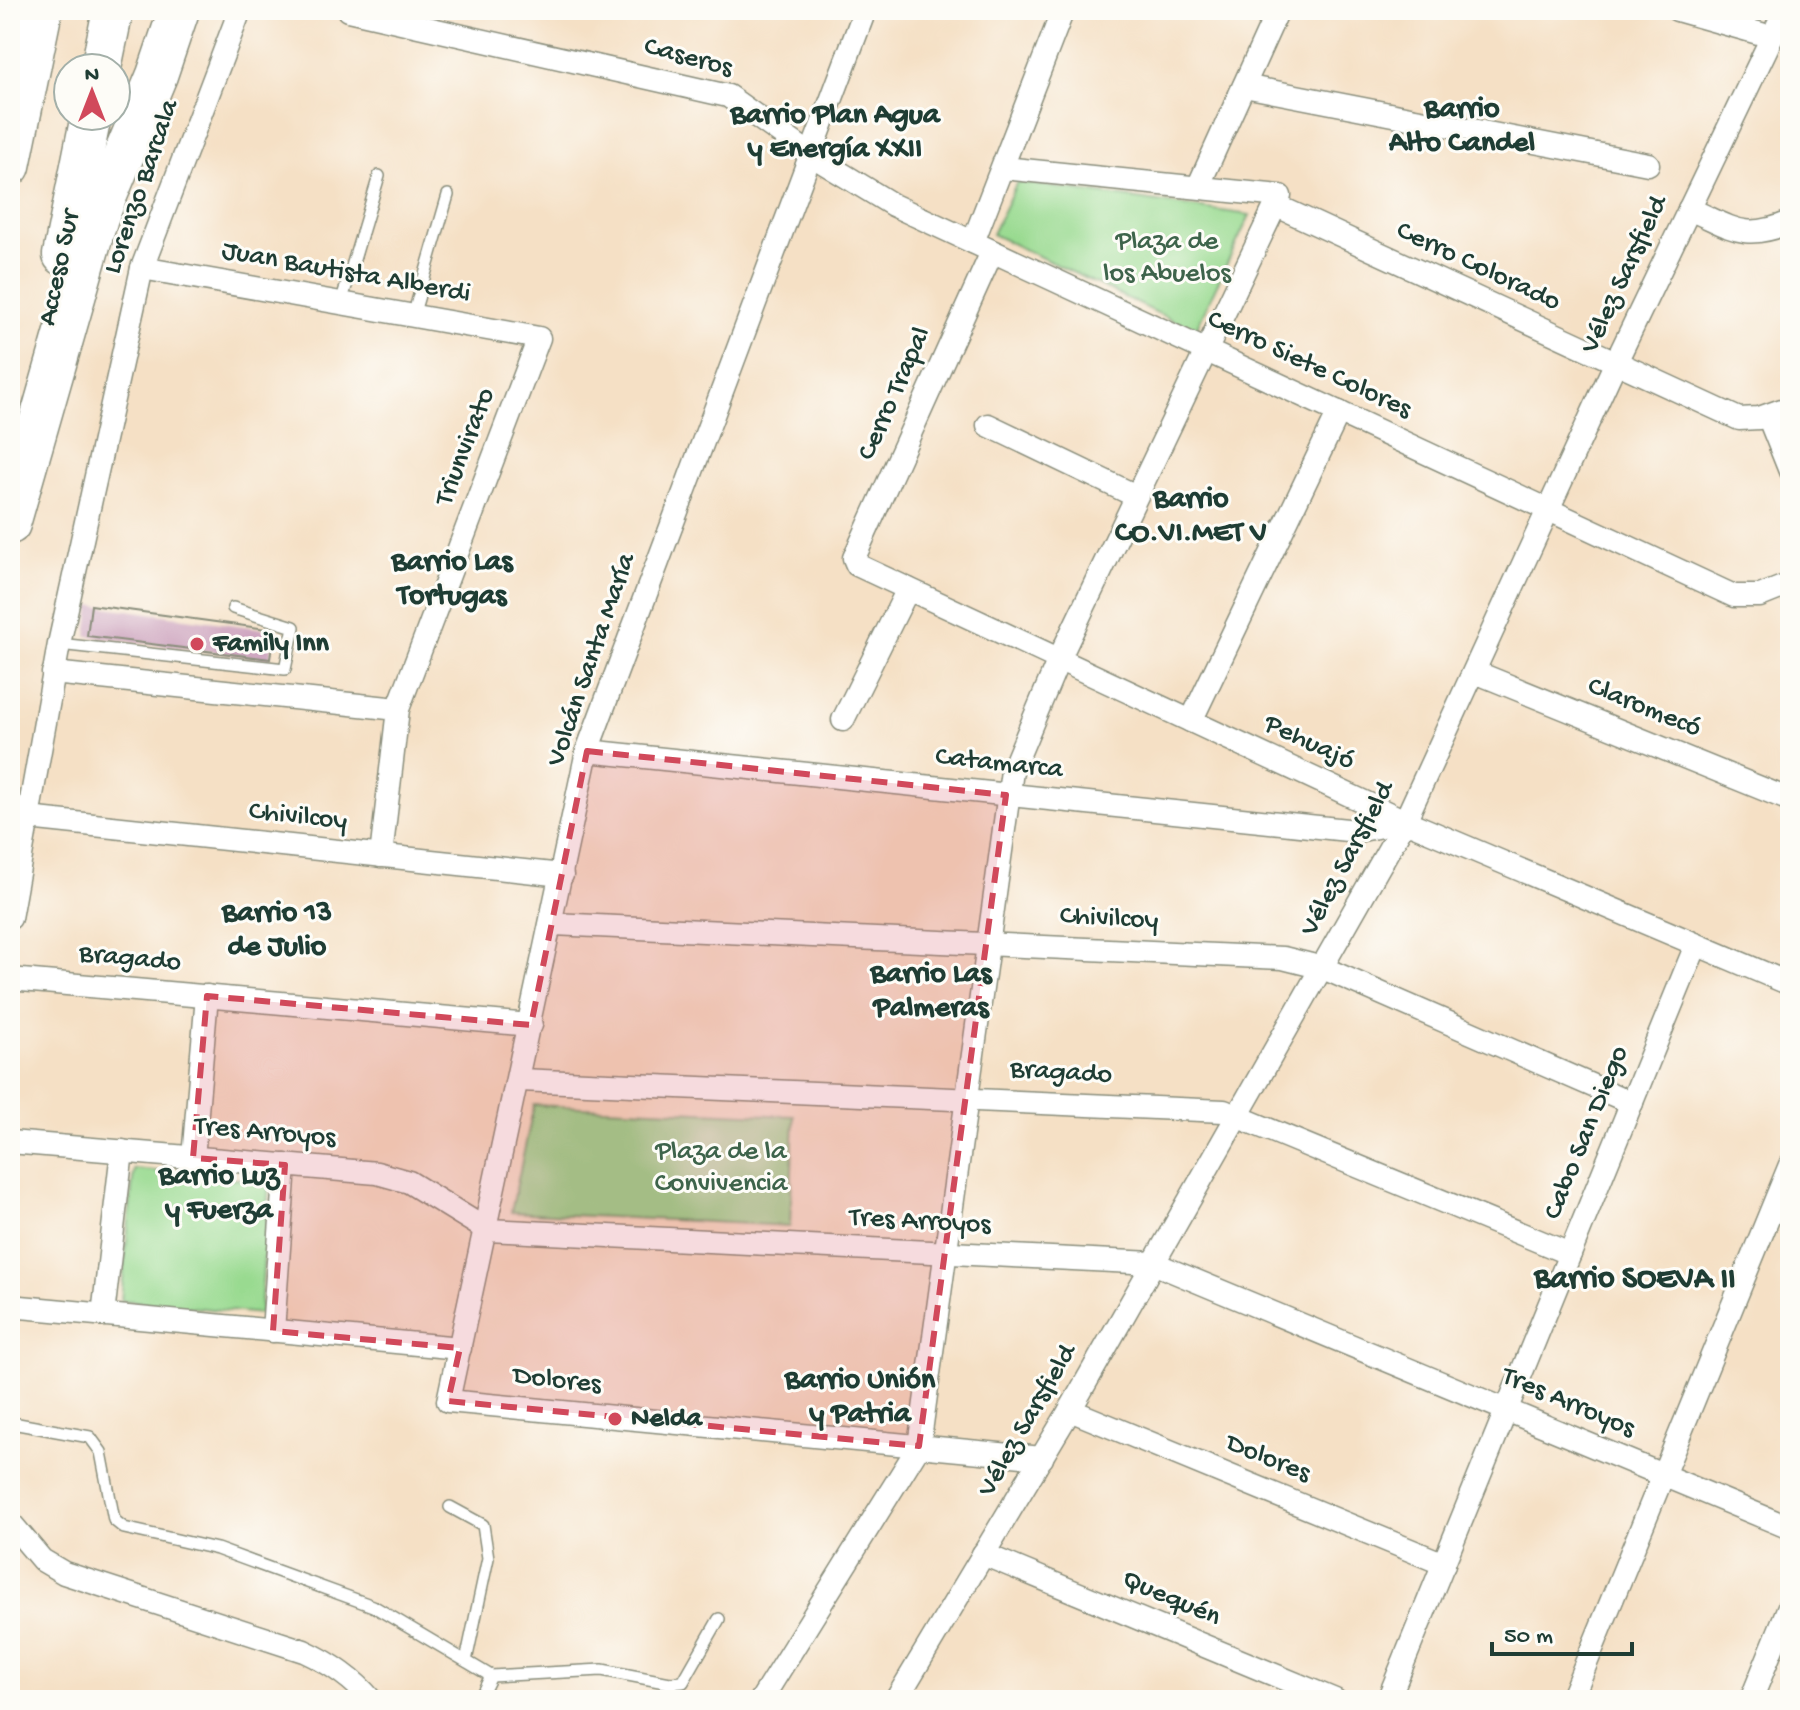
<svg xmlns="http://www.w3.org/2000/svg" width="1800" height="1710" viewBox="0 0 1800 1710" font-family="'Gochi Hand',sans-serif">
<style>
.green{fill:#99da90;stroke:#5c8c62;stroke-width:2}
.building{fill:#c799b7}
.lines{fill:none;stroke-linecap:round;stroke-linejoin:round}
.service-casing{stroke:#8a8e7c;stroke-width:14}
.minor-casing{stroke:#8a8e7c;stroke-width:25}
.motorway-casing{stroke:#8a8e7c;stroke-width:43}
.service{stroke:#fff;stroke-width:11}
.minor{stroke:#fff;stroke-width:22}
.motorway{stroke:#fff;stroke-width:40}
.marked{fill:#d1495b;fill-opacity:0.2;stroke:#d1495b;stroke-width:6;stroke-dasharray:16 10;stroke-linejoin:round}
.poi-dot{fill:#d1495b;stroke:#fdfcf7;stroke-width:3}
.labels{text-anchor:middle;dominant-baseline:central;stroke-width:6;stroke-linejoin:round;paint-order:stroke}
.street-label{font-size:28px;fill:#1f3d34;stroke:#fdfcf7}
.park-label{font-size:28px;fill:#3e644b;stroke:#fdfcf7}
.poi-label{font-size:28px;font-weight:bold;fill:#1f3d34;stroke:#fdfcf7;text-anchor:start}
.neighbourhood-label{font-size:30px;font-weight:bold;fill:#1f3d34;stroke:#fdfcf7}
.quarter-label{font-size:32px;font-weight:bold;fill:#1f3d34;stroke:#fdfcf7}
</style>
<rect width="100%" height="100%" fill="#fdfcf7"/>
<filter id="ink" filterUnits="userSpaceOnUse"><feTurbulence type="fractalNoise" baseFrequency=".0125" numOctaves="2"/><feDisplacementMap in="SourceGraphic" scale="16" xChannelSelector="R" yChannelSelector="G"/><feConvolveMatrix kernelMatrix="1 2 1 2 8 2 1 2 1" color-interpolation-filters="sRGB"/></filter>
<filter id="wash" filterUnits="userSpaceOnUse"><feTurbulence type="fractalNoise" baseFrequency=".006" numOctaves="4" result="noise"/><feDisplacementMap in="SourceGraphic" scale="32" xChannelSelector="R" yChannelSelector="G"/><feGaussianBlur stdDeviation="1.8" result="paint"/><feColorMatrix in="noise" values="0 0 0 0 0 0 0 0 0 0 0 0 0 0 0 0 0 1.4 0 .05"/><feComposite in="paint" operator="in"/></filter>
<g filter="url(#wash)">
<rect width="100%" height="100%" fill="#f5e0c5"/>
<g class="green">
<path d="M 1017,182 L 1250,215 L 1195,331 L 992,234 Z"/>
<path d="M 534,1105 L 794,1116 L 790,1226 L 511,1212 Z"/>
<path d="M 134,1169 L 269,1182 L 260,1314 L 121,1300 Z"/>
</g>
<g id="blocks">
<path class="building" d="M 91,605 L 274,630 L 270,659 L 87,636 Z"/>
</g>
</g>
<g filter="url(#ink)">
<use href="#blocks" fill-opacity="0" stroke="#8a8e7c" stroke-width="2"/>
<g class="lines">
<defs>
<g id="service">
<path d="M 341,303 L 379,176"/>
<path d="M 413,316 L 448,195"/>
<path d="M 59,644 L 285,669 L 294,627 L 233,608"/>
<path d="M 18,1424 L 90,1437 L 101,1452 L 114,1520 L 124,1528 L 217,1549 L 373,1606 L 491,1676 L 602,1670 L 670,1683 L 683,1682 L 719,1619"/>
<path d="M 450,1507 L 483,1525 L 488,1558 L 466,1661"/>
<path d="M 479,1700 L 491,1676"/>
</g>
<g id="minor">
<path d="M 348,10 L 728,96 L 811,155 L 893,205 L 1734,596 L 1760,596 L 1790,584"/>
<path d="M 865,10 L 587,751 L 448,1401 L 1042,1458"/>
<path d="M 1677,10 L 1772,37"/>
<path d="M 1244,86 L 1648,164"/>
<path d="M 1198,187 L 1278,10"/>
<path d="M 1275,205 L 1739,419 L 1759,418 L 1790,407"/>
<path d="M 1689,209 C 1732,227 1743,242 1790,222"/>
<path d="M 973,242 L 1063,10"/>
<path d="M 992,252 L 854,558 L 857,565 L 1405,821 L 1790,984"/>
<path d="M 142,268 L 539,338 L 398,709 L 381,856"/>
<path d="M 1768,416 L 1790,471"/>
<path d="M 988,425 L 1136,496"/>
<path d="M 1475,672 L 1790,800"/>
<path d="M 53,673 L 398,709"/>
<path d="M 843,720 L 908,589"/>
<path d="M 1191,721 L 1339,412"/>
<path d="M 587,751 L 1357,831 L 1405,821"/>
<path d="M 28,818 L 562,875"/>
<path d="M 10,918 L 59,644 L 142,268 L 240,10"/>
<path d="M 553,924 L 1283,958 L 1323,968 L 1632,1103"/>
<path d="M 10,979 L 531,1025"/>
<path d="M 520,1080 L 1224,1111 L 1570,1254"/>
<path d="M 10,1142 L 377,1173 L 409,1182 L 487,1230 L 1153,1263 L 1790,1528"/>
<path d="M 193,1158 L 207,996"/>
<path d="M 10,1306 L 460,1348"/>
<path d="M 103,1315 L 122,1151"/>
<path d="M 273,1331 L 285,1165"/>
<path d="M 1070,1410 L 1444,1564"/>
<path d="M 10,1522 L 42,1560 L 64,1573 L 304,1651 C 330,1663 352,1677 371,1700"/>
<path d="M 983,1554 L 1335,1700"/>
<path d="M 761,1700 L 919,1446 L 1012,771 L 1059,659 L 1280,196 L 1003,168"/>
<path d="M 896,1700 L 1070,1410 L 1405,821 L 1615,364 L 1785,10"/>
<path d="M 1388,1700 L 1696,945"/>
<path d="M 1571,1700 L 1790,1165"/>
<path d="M 1751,1700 L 1790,1604"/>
</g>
<g id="motorway">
<path d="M 101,68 L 113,10"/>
<path d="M 10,166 L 42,10"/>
<path d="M 63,255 L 91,116"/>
<path d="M 10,524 L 98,217 L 157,75 L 179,10"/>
</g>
</defs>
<use href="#service" class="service-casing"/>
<use href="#minor" class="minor-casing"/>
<use href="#motorway" class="motorway-casing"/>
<use href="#service" class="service"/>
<use href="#minor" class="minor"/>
<use href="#motorway" class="motorway"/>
</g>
</g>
<path class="marked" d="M 587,751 L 1006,795 L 919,1446 L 448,1401 L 460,1348 L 273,1331 L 285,1165 L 193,1158 L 207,996 L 531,1025 Z"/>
<g class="poi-dot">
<circle cx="197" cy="644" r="8"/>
<circle cx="615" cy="1419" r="8"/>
</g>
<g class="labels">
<g class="street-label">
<text transform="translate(688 58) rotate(15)">Caseros</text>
<text transform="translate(142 187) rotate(-71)">Lorenzo Barcala</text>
<text transform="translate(1478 267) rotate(25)">Cerro Colorado</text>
<text transform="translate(60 268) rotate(-78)">Acceso Sur</text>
<text transform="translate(346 273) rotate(10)">Juan Bautista Alberdi</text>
<text transform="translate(1625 275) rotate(-65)">Vélez Sarsfield</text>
<text transform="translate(1309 365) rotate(25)">Cerro Siete Colores</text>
<text transform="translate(895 394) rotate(-66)">Cerro Trapal</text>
<text transform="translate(466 447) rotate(-69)">Triunvirato</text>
<text transform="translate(592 660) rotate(-71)">Volcán Santa María</text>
<text transform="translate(1644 708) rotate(22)">Claromecó</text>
<text transform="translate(1309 743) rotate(25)">Pehuajó</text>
<text transform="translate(999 764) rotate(6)">Catamarca</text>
<text transform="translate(298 817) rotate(6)">Chivilcoy</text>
<text transform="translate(1348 859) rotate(-62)">Vélez Sarsfield</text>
<text transform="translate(1109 919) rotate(3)">Chivilcoy</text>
<text transform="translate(130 959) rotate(5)">Bragado</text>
<text transform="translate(1061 1073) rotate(3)">Bragado</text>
<text transform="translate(265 1133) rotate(5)">Tres Arroyos</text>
<text transform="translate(1587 1133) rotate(-68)">Cabo San Diego</text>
<text transform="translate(920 1222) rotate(3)">Tres Arroyos</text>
<text transform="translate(557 1381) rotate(6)">Dolores</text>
<text transform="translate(1568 1403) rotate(23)">Tres Arroyos</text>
<text transform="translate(1028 1421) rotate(-60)">Vélez Sarsfield</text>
<text transform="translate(1268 1459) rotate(22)">Dolores</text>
<text transform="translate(1171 1599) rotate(23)">Quequén</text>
</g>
<g class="park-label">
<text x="1167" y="242">Plaza de<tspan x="1167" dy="32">los Abuelos</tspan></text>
<text x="721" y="1152">Plaza de la<tspan x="721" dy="32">Convivencia</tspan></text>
</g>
<g class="poi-label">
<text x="213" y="644">Family Inn</text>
<text x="631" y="1419">Nelda</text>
</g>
<g class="neighbourhood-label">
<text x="1462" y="110">Barrio<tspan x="1462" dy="34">Alto Candel</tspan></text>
<text x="835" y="116">Barrio Plan Agua<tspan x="835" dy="34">y Energía XXII</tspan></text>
<text x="1191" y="500">Barrio<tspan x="1191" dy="34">CO.VI.MET V</tspan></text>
<text x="452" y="563">Barrio Las<tspan x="452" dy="34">Tortugas</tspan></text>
<text x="277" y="914">Barrio 13<tspan x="277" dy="34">de Julio</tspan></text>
<text x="931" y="975">Barrio Las<tspan x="931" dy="34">Palmeras</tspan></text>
<text x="219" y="1177">Barrio Luz<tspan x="219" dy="34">y Fuerza</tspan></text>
<text x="860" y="1381">Barrio Unión<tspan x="860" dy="34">y Patria</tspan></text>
</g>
<g class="quarter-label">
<text x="1635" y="1280">Barrio SOEVA II</text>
</g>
</g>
<rect width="1800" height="1710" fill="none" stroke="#fdfcf7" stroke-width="40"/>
<g transform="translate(92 92)"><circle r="38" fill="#fdfcf7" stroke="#a4b0a9" stroke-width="2"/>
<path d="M0-6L14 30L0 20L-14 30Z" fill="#d1495b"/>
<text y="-12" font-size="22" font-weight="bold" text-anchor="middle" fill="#1f3d34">N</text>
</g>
<path d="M1492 1642v12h140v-12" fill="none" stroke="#1f3d34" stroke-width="4"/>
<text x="1504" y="1642" font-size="24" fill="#1f3d34" stroke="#fdfcf7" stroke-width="6" paint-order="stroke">50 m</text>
</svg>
